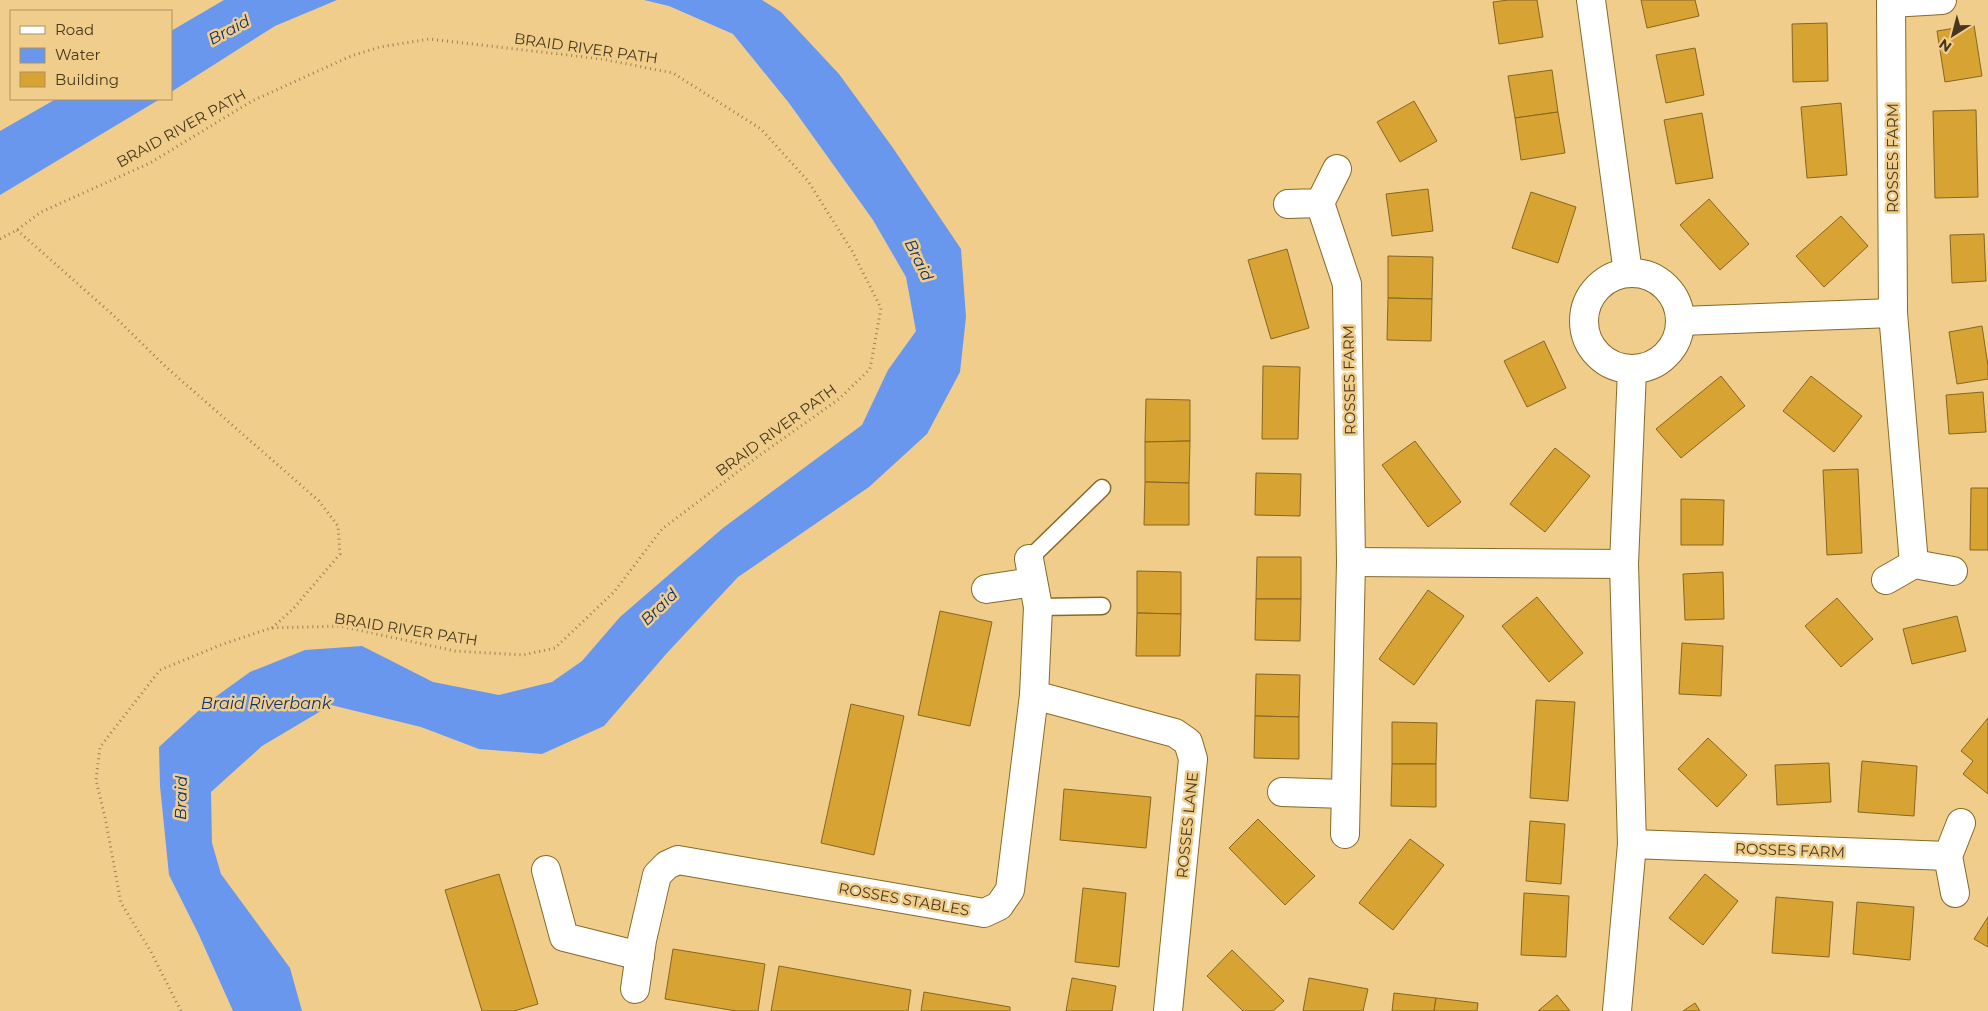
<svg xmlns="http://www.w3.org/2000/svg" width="1988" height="1011" viewBox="0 0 1988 1011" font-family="Montserrat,sans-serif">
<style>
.water{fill:#6997ed}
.building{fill:#d7a333;stroke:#866623}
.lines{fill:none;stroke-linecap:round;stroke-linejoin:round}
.lane-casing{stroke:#896927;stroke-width:19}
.street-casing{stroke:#896927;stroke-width:30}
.path{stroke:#9b8254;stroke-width:3;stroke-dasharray:1 4;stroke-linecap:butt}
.lane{stroke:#fff;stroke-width:16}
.street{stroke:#fff;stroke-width:28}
.labels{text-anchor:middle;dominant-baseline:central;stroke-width:5;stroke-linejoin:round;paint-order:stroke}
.street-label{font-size:15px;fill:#47381d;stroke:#f0cd8b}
.water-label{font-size:16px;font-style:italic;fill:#0b317b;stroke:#f0cd8b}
</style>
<rect width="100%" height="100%" fill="#f0cd8b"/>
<g class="water">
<path d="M 224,0 L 337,0 L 275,26 L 171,92 L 171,31 Z"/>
<path d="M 644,0 L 762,0 L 781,12 L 839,74 L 893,148 L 961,249 L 966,317 L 960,372 L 927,434 L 869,487 L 738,577 L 667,653 L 604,726 L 542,754 L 479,749 L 421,727 L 331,705 L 262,746 L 211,792 L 212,843 L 221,874 L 290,968 L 302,1011 L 233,1011 L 199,935 L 169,875 L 160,786 L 159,747 L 207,703 L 250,672 L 305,650 L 362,646 L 433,682 L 499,695 L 552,682 L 582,661 L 620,617 L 723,528 L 862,425 L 888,370 L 916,331 L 906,277 L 873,220 L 789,103 L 733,34 L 669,6 Z"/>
<path d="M 56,99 L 160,99 L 0,195 L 0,131 Z"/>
</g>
<g class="building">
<path d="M 1508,0 L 1537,0 L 1543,37 L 1499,44 L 1493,2 Z"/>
<path d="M 1641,0 L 1695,0 L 1699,16 L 1647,28 Z"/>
<path d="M 1827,23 L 1828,81 L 1793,82 L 1792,24 Z"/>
<path d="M 1974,25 L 1982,76 L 1945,82 L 1937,31 Z"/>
<path d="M 1695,48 L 1704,95 L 1666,103 L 1656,55 Z"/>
<path d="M 1552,70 L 1558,112 L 1515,118 L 1508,76 Z"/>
<path d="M 1414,101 L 1437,141 L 1400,162 L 1377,122 Z"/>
<path d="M 1841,103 L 1847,175 L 1807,178 L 1801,107 Z"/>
<path d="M 1976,110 L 1978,197 L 1935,198 L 1933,111 Z"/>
<path d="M 1558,112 L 1565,153 L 1521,160 L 1515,118 Z"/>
<path d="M 1702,113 L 1713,178 L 1676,184 L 1664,120 Z"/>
<path d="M 1428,189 L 1433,231 L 1392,236 L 1386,194 Z"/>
<path d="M 1531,192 L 1576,207 L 1558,263 L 1512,248 Z"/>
<path d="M 1709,199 L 1749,244 L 1720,270 L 1680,225 Z"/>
<path d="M 1841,216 L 1868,246 L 1824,287 L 1796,256 Z"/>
<path d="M 1984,234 L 1986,281 L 1952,283 L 1950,235 Z"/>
<path d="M 1287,249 L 1309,328 L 1271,339 L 1248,260 Z"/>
<path d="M 1388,256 L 1433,257 L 1432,299 L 1388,298 Z"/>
<path d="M 1388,298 L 1432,299 L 1431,341 L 1387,340 Z"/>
<path d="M 1982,326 L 1988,366 L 1988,379 L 1957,384 L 1949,332 Z"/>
<path d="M 1544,341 L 1566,388 L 1527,407 L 1504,361 Z"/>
<path d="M 1263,366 L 1300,367 L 1298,439 L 1262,439 Z"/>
<path d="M 1721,376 L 1745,406 L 1681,458 L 1656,429 Z"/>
<path d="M 1811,376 L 1862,416 L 1834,452 L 1783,411 Z"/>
<path d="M 1983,392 L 1986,432 L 1949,434 L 1946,395 Z"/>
<path d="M 1146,399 L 1190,400 L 1190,441 L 1145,442 Z"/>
<path d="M 1190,441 L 1189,483 L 1145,482 L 1145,442 Z"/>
<path d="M 1415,441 L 1461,502 L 1428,527 L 1382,465 Z"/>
<path d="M 1555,448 L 1590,476 L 1545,532 L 1510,504 Z"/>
<path d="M 1858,469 L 1862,553 L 1827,555 L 1823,470 Z"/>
<path d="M 1256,473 L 1301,474 L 1300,516 L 1255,515 Z"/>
<path d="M 1145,482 L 1189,483 L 1189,525 L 1144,525 Z"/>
<path d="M 1971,488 L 1988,488 L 1988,550 L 1970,550 Z"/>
<path d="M 1681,499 L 1724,500 L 1723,545 L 1681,545 Z"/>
<path d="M 1257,557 L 1301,557 L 1301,599 L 1256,599 Z"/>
<path d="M 1137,571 L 1181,572 L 1181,614 L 1137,613 Z"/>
<path d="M 1723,572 L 1724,619 L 1685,620 L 1683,574 Z"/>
<path d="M 1428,590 L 1464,616 L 1414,685 L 1379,659 Z"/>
<path d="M 1537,597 L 1583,653 L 1549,682 L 1502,626 Z"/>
<path d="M 1837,598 L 1873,639 L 1841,667 L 1805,626 Z"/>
<path d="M 1256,599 L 1301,599 L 1300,641 L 1255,640 Z"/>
<path d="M 940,611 L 992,622 L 970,726 L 918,715 Z"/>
<path d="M 1137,613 L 1181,614 L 1180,656 L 1136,656 Z"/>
<path d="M 1957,616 L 1966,651 L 1912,664 L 1903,629 Z"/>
<path d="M 1682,643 L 1723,646 L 1721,696 L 1679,694 Z"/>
<path d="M 1256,674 L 1300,675 L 1299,717 L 1255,716 Z"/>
<path d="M 1536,700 L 1575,702 L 1568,801 L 1530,798 Z"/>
<path d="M 851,704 L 904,716 L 874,855 L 821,843 Z"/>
<path d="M 1255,716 L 1299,717 L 1299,759 L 1254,758 Z"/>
<path d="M 1988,718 L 1988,794 L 1963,774 L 1973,761 L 1961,751 Z"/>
<path d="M 1392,722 L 1437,723 L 1436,764 L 1392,764 Z"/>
<path d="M 1708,738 L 1747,775 L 1717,807 L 1678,769 Z"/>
<path d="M 1862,761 L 1917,766 L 1914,816 L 1858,812 Z"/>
<path d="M 1829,763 L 1831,802 L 1777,805 L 1775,765 Z"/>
<path d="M 1392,764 L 1436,764 L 1436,807 L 1391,806 Z"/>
<path d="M 1064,789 L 1151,797 L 1146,848 L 1060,840 Z"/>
<path d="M 1258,819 L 1315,876 L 1285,905 L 1229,848 Z"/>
<path d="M 1530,821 L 1565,824 L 1561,884 L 1526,881 Z"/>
<path d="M 1410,839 L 1444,865 L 1393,930 L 1359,903 Z"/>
<path d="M 499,874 L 538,1004 L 514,1011 L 482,1011 L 445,890 Z"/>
<path d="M 1705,874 L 1738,901 L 1703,945 L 1669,918 Z"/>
<path d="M 1083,888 L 1126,893 L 1119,967 L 1075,962 Z"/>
<path d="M 1524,893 L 1569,896 L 1566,957 L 1521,955 Z"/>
<path d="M 1776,897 L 1833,902 L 1829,957 L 1772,953 Z"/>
<path d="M 1857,902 L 1914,907 L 1910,960 L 1853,954 Z"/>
<path d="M 1988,917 L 1988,947 L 1974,939 Z"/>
<path d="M 673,949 L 765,964 L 758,1011 L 736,1011 L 665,999 Z"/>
<path d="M 1232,950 L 1284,1001 L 1273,1011 L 1243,1011 L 1207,976 Z"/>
<path d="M 779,966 L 911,990 L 908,1011 L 771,1011 Z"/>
<path d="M 1072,978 L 1116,986 L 1112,1011 L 1066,1011 Z"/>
<path d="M 1309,978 L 1368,989 L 1363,1011 L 1303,1011 Z"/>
<path d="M 924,992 L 1010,1007 L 1010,1011 L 921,1011 Z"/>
<path d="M 1394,993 L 1436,998 L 1434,1011 L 1392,1011 Z"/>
<path d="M 1557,995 L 1570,1011 L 1538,1011 Z"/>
<path d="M 1436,998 L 1478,1003 L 1477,1011 L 1434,1011 Z"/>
<path d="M 1695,1003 L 1700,1011 L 1683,1011 Z"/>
</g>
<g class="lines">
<defs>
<g id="lane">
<path d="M 1029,559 L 1102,488"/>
<path d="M 1038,607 L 1102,606"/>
</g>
<g id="street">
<path d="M 1591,0 L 1628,273"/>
<path d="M 1891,0 L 1893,313 L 1914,564"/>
<path d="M 1891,3 L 1942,0"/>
<path d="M 1320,203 L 1347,284 L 1351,562 L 1345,834"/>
<path d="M 1288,204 L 1320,203 L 1337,169"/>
<circle cx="1632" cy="321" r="48"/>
<path d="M 1681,321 L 1893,313"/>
<path d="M 1351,562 L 1624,564"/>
<path d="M 1886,580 L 1914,564 L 1953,571"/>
<path d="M 986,589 L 1033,582"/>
<path d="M 1034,695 L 1175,733 L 1188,742 L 1193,759 L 1168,1011"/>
<path d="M 1282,792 L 1345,794"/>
<path d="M 1632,844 L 1948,856"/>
<path d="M 546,870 L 564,937 L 640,956"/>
<path d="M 1955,893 L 1948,856 L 1961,823"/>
<path d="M 635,989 L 642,940 L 657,875 L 667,865 L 678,860 L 984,913 L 999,906 L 1010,890 L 1034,695 L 1038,607 L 1029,559"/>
<path d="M 1617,1011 L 1632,844 L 1624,564 L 1632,370"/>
</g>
</defs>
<use href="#lane" class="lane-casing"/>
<use href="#street" class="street-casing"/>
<g class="path">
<path d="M 17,230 L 113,315 L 166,367 L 319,501 L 338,526 L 340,554 L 293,609 L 272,628"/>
<path d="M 0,239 L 17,230 L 41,212 L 150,163 L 252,101 L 351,56 L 380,47 L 429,39 L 602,59 L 673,73 L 761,129 L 808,181 L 852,251 L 881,308 L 870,369 L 839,399 L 760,455 L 662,529 L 614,592 L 555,648 L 523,655 L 455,651 L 340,626 L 271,628 L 223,644 L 160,670 L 100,747 L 96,780 L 106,822 L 121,903 L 150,950 L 181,1011"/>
</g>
<use href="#lane" class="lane"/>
<use href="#street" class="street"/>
</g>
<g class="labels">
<g class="street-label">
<text transform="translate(586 48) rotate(8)">BRAID RIVER PATH</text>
<text transform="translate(181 128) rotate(-29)">BRAID RIVER PATH</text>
<text transform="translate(1892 158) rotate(-90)">ROSSES FARM</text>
<text transform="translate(1349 380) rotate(-91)">ROSSES FARM</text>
<text transform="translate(776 430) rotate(-36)">BRAID RIVER PATH</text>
<text transform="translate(406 629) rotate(9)">BRAID RIVER PATH</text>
<text transform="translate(1187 825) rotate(-84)">ROSSES LANE</text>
<text transform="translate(1790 850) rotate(2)">ROSSES FARM</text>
<text transform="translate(904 899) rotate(10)">ROSSES STABLES</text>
</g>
<g class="water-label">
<text transform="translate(229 30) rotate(-28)">Braid</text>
<text transform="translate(919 260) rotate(64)">Braid</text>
<text transform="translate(659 607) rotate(-44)">Braid</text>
<text x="266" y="703">Braid Riverbank</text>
<text transform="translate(181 798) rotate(-89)">Braid</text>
</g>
</g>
<rect x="10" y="10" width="162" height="90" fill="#f0cd8b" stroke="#ac915f"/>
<rect x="20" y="26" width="25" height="8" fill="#ffffff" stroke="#ac915f"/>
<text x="55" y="35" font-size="15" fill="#47381d">Road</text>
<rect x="20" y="48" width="25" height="15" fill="#6997ed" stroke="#ac915f"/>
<text x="55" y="60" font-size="15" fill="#47381d">Water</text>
<rect x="20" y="72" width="25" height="15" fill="#d7a333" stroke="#ac915f"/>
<text x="55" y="85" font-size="15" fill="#47381d">Building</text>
<g transform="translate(1953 35) rotate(216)" stroke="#f0cd8b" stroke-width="4" paint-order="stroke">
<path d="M0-4L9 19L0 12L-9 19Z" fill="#47381d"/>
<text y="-8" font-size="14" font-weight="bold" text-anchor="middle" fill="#47381d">N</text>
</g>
</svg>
